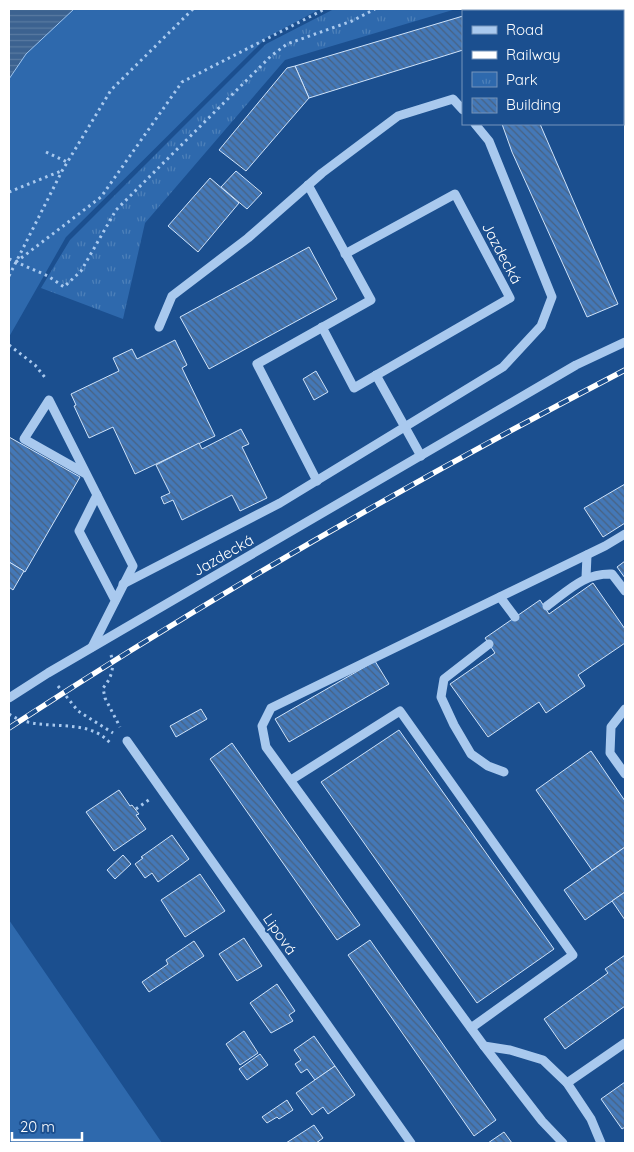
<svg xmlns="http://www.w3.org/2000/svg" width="634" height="1152" viewBox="0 0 634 1152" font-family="Quicksand,sans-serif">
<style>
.grass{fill:#2e69ad}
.park{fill:url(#park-tufts)}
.water{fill:url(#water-rules);stroke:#9cc4f0}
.building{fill:url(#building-back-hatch);stroke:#cfe3fa}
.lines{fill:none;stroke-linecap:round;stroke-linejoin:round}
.path{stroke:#a9c9ee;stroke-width:3;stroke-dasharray:2.5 4;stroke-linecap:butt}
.minor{stroke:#a9c9ee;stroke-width:9}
.rail-casing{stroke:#fff;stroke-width:5.5}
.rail{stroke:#1b4f8f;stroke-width:4;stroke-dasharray:11;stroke-linecap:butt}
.labels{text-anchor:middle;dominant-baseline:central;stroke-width:4.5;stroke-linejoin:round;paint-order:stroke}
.street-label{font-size:15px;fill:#fff;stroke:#1b4f8f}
</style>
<defs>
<pattern id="park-tufts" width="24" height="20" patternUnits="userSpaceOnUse" patternTransform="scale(1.25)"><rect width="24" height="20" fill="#2e69ad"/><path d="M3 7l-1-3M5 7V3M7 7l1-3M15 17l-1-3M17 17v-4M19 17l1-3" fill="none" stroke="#4d80b9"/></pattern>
<pattern id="water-rules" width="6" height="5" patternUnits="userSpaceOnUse" patternTransform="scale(1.25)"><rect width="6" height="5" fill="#3c6290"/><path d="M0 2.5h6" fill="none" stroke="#597aa1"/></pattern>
<pattern id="building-back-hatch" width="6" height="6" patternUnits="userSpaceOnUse" patternTransform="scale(1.25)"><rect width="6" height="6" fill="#4478b7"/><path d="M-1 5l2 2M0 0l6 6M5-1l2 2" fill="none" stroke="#486282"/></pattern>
</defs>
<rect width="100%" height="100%" fill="#1b4f8f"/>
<g class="grass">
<path d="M 74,9 L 320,9 L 266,38 L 66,237 L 9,337 L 9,79 L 26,54 Z"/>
<path d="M 9,920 L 162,1143 L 9,1143 Z"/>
</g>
<path class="park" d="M 334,9 L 456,9 L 285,60 L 145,223 L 123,319 L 41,288 L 70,240 L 266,44 Z"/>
<path class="water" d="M 9,9 L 74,9 L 26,54 L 9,79 Z"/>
<g class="building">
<path d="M 463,16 L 463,50 L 309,98 L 295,66 Z"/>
<path d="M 295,66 L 309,98 L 246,171 L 219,150 L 287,68 Z"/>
<path d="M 502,124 L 540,124 L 618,304 L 587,317 L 512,152 Z"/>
<path d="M 236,171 L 262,193 L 247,209 L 221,187 Z"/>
<path d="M 210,178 L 239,203 L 198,252 L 168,226 Z"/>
<path d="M 309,247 L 337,299 L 209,369 L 180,317 Z"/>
<path d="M 175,340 L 187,365 L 182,368 L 215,436 L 135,474 L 113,427 L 89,438 L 74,406 L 76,405 L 71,394 L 119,371 L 113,358 L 132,349 L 137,359 Z"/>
<path d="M 316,371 L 328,392 L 314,400 L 303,379 Z"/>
<path d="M 241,429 L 249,444 L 242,447 L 267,498 L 240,511 L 232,495 L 182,520 L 173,500 L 164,504 L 161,497 L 170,493 L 156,465 L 199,443 L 202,449 Z"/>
<path d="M 9,437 L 80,477 L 25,572 L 9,562 Z"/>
<path d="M 625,484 L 625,523 L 603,537 L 584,508 Z"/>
<path d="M 625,561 L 625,578 L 617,567 Z"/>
<path d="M 9,562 L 24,571 L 13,590 L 9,587 Z"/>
<path d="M 593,583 L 625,629 L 625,643 L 578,675 L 585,686 L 546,713 L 539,702 L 488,737 L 450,684 L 495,653 L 485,638 L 540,600 L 549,614 Z"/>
<path d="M 375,661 L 389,684 L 289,742 L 275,719 Z"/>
<path d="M 201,709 L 207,719 L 176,737 L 170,726 Z"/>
<path d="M 399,730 L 554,949 L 477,1003 L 321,782 Z"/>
<path d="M 232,743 L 360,925 L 337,940 L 210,759 Z"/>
<path d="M 591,751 L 625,801 L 625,847 L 592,870 L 536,790 Z"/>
<path d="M 119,790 L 130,806 L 132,805 L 139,814 L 136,815 L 146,829 L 114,851 L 86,812 Z"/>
<path d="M 172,835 L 189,859 L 158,882 L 152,873 L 145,878 L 135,864 L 143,858 L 141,857 Z"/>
<path d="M 625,847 L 625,892 L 585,920 L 564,890 Z"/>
<path d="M 123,855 L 131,864 L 115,879 L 107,870 Z"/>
<path d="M 200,874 L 225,911 L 185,937 L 161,900 Z"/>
<path d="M 625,892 L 625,920 L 612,901 Z"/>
<path d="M 244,938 L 262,966 L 237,981 L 219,954 Z"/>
<path d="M 370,940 L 496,1120 L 474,1136 L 348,955 Z"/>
<path d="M 194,941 L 204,956 L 149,992 L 142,982 L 168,964 L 166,960 Z"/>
<path d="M 625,955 L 625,1006 L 565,1049 L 544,1019 L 608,973 L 605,969 Z"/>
<path d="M 277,984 L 295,1011 L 289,1015 L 293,1021 L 271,1033 L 250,1003 Z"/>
<path d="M 244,1031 L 258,1053 L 240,1065 L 226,1044 Z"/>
<path d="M 314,1036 L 335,1066 L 315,1080 L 307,1069 L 301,1073 L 295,1064 L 301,1060 L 294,1050 Z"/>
<path d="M 260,1054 L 268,1065 L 247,1080 L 239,1069 Z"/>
<path d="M 335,1066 L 355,1095 L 328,1114 L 323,1107 L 312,1115 L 296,1093 Z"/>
<path d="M 625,1082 L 625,1127 L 622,1129 L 601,1099 Z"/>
<path d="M 287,1100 L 293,1110 L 279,1119 L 277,1117 L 267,1123 L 262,1117 Z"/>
<path d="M 314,1125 L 323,1138 L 319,1141 L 316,1143 L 286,1143 Z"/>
<path d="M 504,1132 L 512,1143 L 488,1143 Z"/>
</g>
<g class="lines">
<g class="path">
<path d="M 46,152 L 67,162"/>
<path d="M 9,192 L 61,171"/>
<path d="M 9,259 L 48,276 L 64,287 L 81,271 L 116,210 L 271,56 L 287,44 L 352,21 L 375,9"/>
<path d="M 16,262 L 101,197 L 182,82 L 325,9"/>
<path d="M 9,276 L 62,171 L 111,90 L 193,9"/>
<path d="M 9,345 L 35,365 L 47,380"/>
<path d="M 111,655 C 115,667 111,679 103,688 L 105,698 L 120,727"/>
<path d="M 58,686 L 78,711 L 113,733"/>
<path d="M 9,714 C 39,735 86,714 111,744"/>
<path d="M 136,809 L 150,799"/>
</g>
<g class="minor">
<path d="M 616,9 L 617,11"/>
<path d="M 623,26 L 625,32"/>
<path d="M 308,185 L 371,300 L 257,364 L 317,481"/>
<path d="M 159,327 L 172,296 L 248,238 L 322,173 L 398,116 L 453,99 L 463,110"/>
<path d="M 322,327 L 354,388 L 510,298 L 455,194 L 345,254"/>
<path d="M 376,375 L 421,456"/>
<path d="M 86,474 L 24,439 L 49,400 L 97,495"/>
<path d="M 586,578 L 587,555"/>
<path d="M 123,584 L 280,503 L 503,367 L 541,326 L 552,297 L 489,141 L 475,124"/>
<path d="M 500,597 L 515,617"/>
<path d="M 547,606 C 569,590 584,573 612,574 L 625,591"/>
<path d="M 489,644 L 444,679 L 441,697 L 454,725 L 471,754 L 488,766 L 504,772"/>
<path d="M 92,647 L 133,566 L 97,495 L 79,531 L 115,600"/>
<path d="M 9,698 L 48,673 L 576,365 L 625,342"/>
<path d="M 625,709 L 611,727 L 610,753 L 625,774"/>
<path d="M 127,741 L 411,1143"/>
<path d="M 291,780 L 400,711 L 573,955 L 471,1028"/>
<path d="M 484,1046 L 510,1050 L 543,1060 L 567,1083 L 591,1119 L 601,1143"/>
<path d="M 567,1083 L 625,1043"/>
<path d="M 563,1143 L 542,1121 L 484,1046 L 266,747 L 262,726 L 271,708 L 605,546 L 625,534"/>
</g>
<defs>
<path id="rail" d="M 9,728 C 208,598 414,480 625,370"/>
</defs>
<use href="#rail" class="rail-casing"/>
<use href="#rail" class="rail"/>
</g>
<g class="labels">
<g class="street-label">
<text transform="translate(502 253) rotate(62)">Jazdecká</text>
<text transform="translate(223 555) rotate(-30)">Jazdecká</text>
<text transform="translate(280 934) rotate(55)">Lipová</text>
</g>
</g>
<rect width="634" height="1152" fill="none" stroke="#ffffff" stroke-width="20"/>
<rect x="462" y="10" width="162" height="115" fill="#1b4f8f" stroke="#7695bc"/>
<rect x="472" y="26" width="25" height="8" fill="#a9c9ee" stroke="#7695bc"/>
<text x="506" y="35" font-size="15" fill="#ffffff">Road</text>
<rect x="472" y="51" width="25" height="8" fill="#ffffff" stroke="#7695bc"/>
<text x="506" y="60" font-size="15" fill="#ffffff">Railway</text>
<rect x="472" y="72" width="25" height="15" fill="url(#park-tufts)" stroke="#7695bc"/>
<text x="506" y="85" font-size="15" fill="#ffffff">Park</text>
<rect x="472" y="98" width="25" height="15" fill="url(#building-back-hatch)" stroke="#7695bc"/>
<text x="506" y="110" font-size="15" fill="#ffffff">Building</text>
<path d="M12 1132v8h70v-8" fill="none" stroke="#ffffff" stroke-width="2.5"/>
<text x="20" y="1132" font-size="15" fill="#ffffff" stroke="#1b4f8f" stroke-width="4" paint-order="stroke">20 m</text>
</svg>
